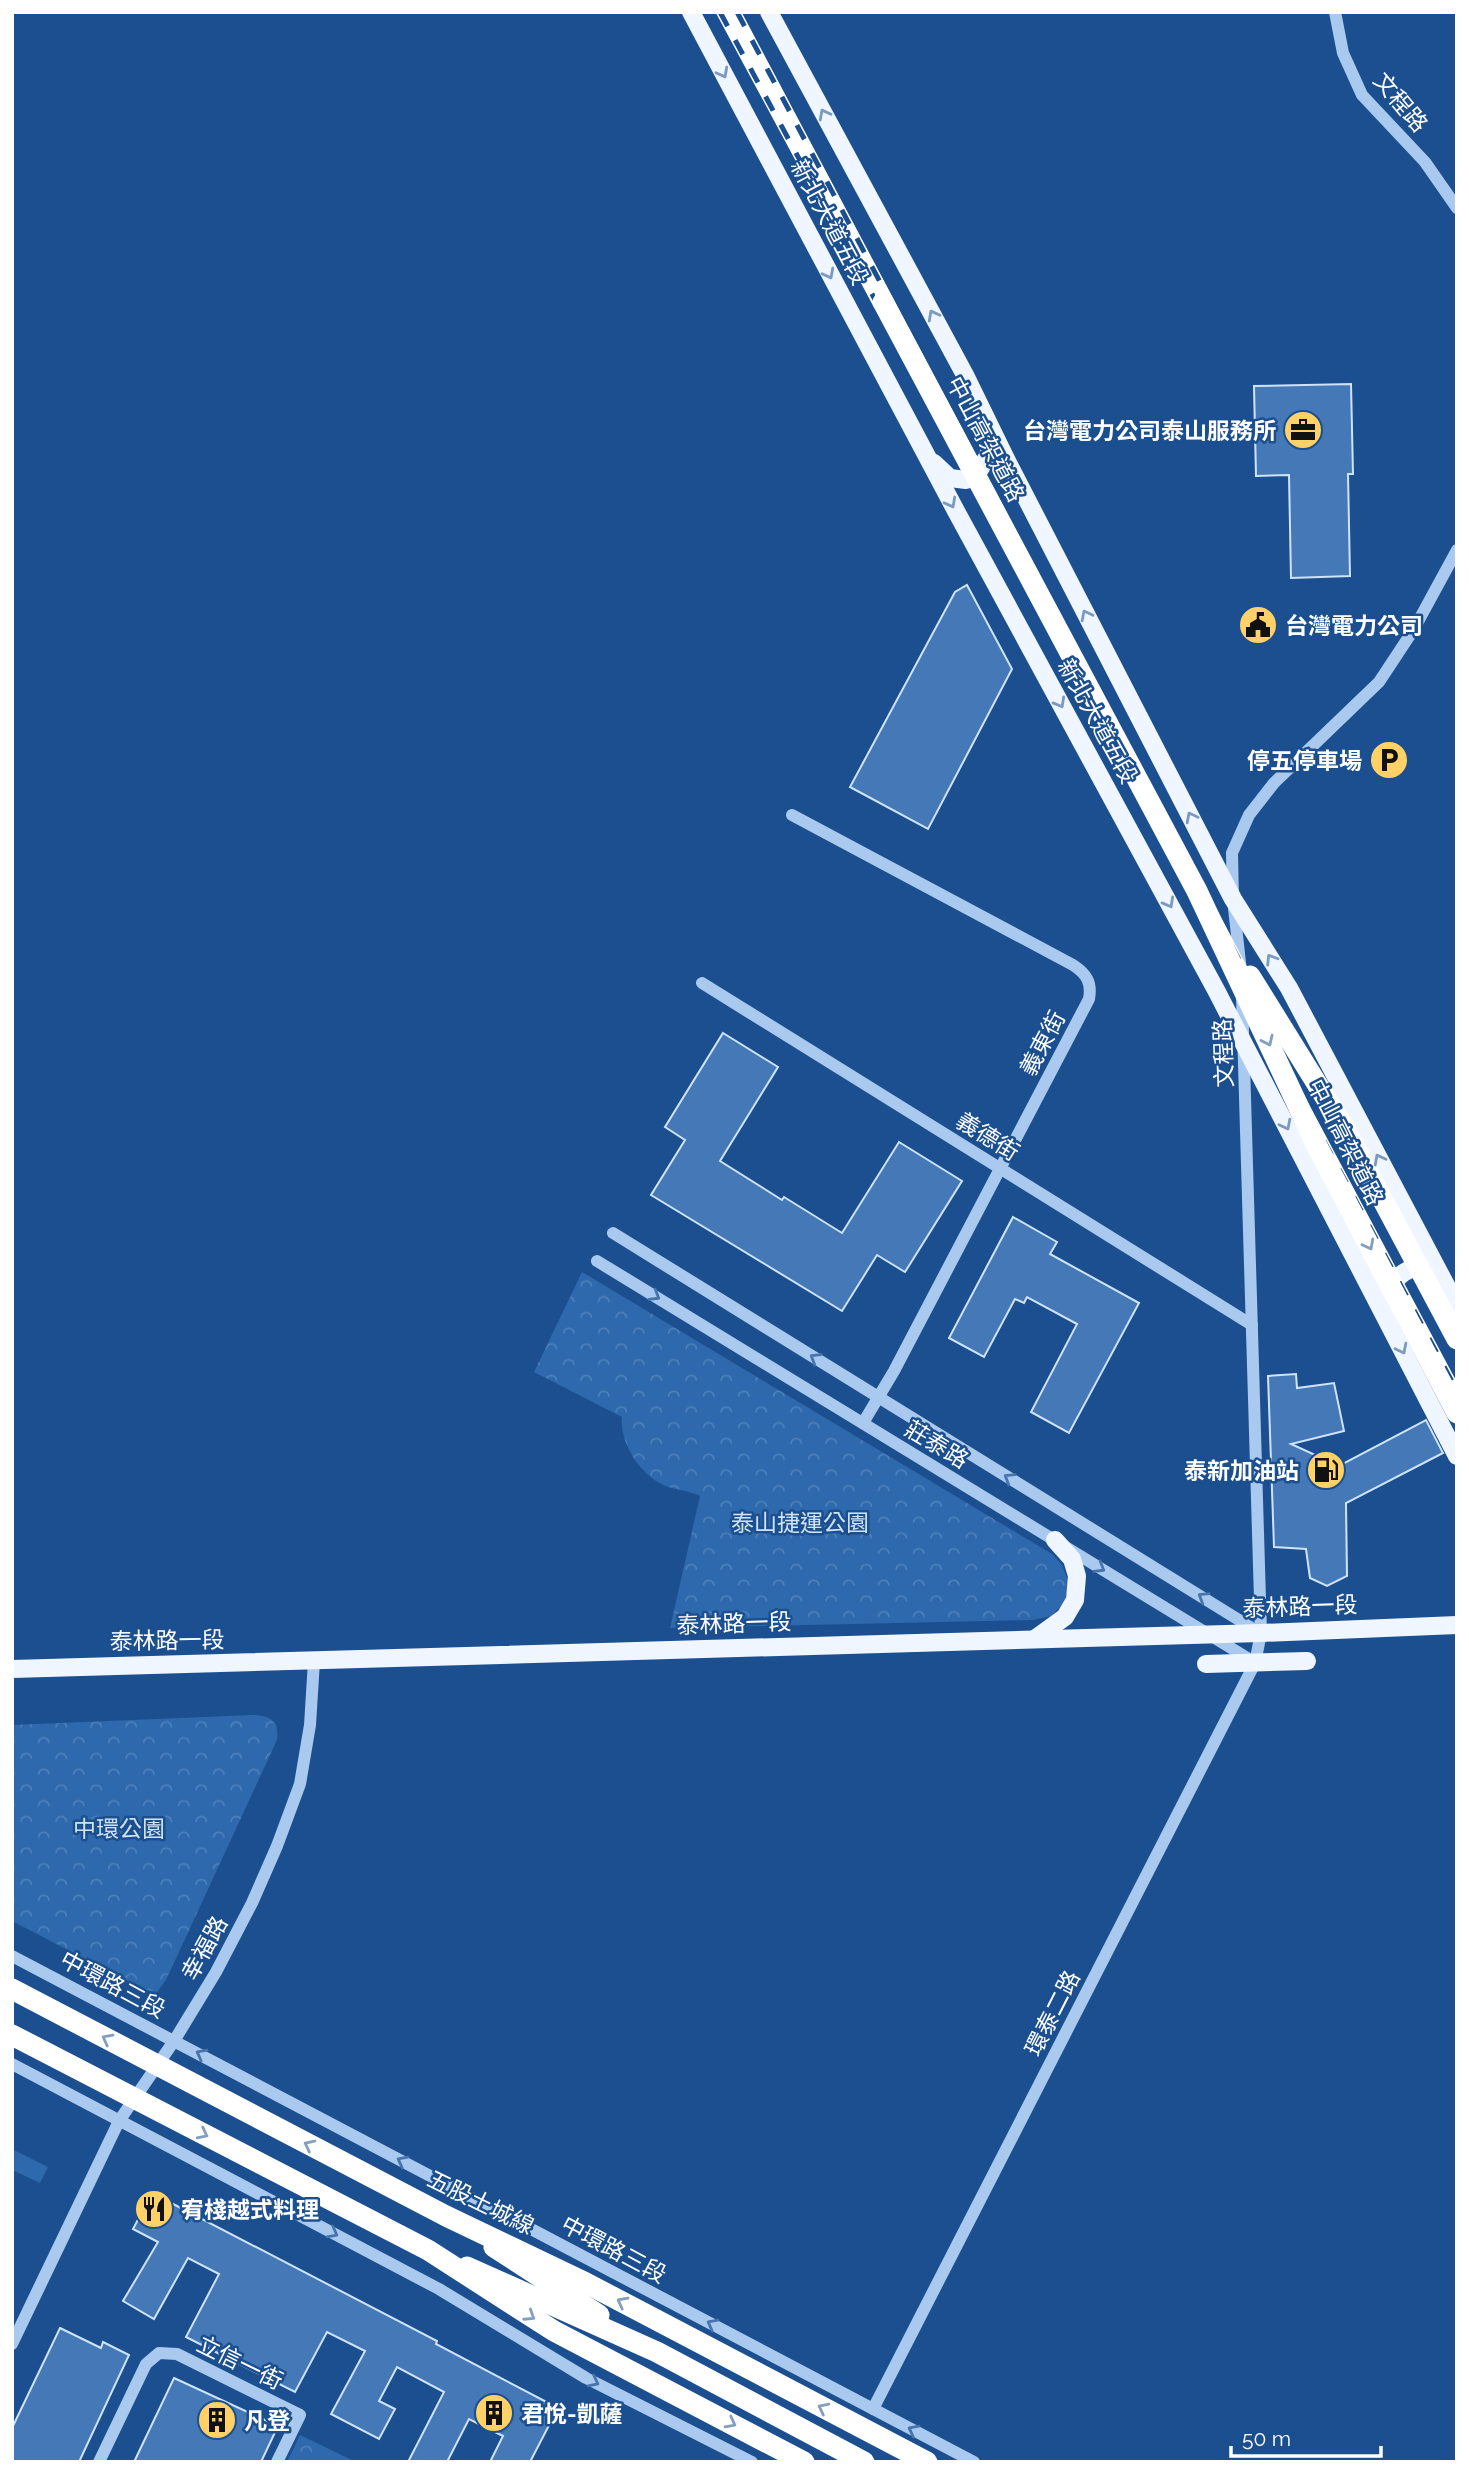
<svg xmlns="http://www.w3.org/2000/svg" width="1469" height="2474" viewBox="0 0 1469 2474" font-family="Raleway,'Noto Sans TC',sans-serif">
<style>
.forest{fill:url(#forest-crowns)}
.garden{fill:#2e69ad}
.building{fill:#4478b7;stroke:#cfe3fa;stroke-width:2}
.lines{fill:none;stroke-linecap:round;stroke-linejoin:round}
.minor{stroke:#a9c9ee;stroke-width:12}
.major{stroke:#f0f6ff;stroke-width:18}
.highway{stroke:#fff;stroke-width:21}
.rail-casing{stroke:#fff;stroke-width:8}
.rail{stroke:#1b4f8f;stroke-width:5;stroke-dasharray:16;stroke-linecap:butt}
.highway-bridge{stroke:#fff;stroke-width:21}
.oneway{stroke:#7b9ac1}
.oneway2{stroke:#829ec1}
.oneway3{stroke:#4674ac}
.labels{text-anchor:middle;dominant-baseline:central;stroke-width:5;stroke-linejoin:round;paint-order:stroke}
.street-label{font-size:23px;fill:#fff;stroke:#1b4f8f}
.poi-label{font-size:23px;font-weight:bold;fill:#fff;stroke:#1b4f8f;text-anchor:start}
.park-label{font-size:23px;fill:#cfe3fa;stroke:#1b4f8f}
</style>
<defs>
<pattern id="forest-crowns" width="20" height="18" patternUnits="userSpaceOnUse" patternTransform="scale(1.75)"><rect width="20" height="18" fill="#2e69ad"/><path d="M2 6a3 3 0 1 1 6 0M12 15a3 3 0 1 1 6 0" fill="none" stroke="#4d80b9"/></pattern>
</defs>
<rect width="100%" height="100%" fill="#1b4f8f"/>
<g class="forest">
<path d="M 582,1272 L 1052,1554 L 1062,1565 L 1069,1583 L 1065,1602 L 1051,1616 L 1033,1620 L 670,1628 L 700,1496 C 689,1491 679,1490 668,1487 C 642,1478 619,1444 622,1417 L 534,1372 Z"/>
<path d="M 253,1715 C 271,1716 279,1721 277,1740 L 166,1980 L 157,1992 L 145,1990 L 12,1921 L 12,1725 Z"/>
<path d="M 300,2435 L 356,2462 L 287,2462 Z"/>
</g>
<path class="garden" d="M 12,2149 L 48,2167 L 40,2183 L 12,2170 Z"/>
<g class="building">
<path d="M 1351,384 L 1353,474 L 1348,474 L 1350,576 L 1291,578 L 1289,475 L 1256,476 L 1254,386 Z"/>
<path d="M 967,585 L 1012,669 L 928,829 L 850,787 L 955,592 Z"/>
<path d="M 723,1033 L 778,1067 L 720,1161 L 782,1200 L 784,1197 L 842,1233 L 899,1142 L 962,1181 L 905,1272 L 877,1255 L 842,1311 L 651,1195 L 685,1140 L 665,1127 Z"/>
<path d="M 1013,1217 L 1057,1242 L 1050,1254 L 1139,1303 L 1069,1433 L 1031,1412 L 1077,1324 L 1027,1297 L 1024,1303 L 1015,1299 L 984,1357 L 949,1338 Z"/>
<path d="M 1296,1374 L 1297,1388 L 1334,1383 L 1344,1431 L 1291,1444 L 1339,1466 L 1426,1420 L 1443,1453 L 1346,1503 L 1347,1576 L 1327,1586 L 1310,1578 L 1306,1549 L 1274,1547 L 1268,1376 Z"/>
<path d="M 152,2193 L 437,2341 L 436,2344 L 558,2408 L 530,2462 L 490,2462 L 503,2436 L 469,2419 L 447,2462 L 408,2462 L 444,2392 L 397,2367 L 379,2401 L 395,2409 L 379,2439 L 331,2414 L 365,2351 L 327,2332 L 295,2392 L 186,2337 L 219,2274 L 188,2258 L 154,2319 L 123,2301 L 158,2242 L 133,2229 Z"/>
<path d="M 60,2328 L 101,2348 L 103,2342 L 129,2355 L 79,2462 L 12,2462 L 12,2428 Z"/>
<path d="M 174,2378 L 278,2426 L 261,2462 L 134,2462 Z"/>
</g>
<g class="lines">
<g class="minor">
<path d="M 1335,12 L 1343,53 L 1362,95 L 1425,162 L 1457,208"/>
<path d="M 792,815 L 1073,965 C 1087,974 1092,983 1089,999 L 894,1371 L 863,1423"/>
<path d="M 1241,972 L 1233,899 L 1232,853 L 1249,815 L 1274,783 L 1379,682 L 1414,629 L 1457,550"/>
<path d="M 702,983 L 1252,1325"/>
<path d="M 613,1233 L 1260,1633"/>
<path d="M 597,1261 L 1254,1662"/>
<path d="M 12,1956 L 974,2462"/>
<path d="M 12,2064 L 439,2289 L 586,2378 L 752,2462"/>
<path d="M 12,2344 L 119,2121 L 174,2041 L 216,1972 L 252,1903 L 277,1846 L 300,1784 L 310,1725 L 314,1661"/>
<path d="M 873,2409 L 1255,1663 L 1261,1633 L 1242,997"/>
<path d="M 99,2462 L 146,2364 L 159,2353 L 177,2354 L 300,2415 L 277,2462"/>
</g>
<g class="major">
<path d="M 691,12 L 956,511 L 1216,990 L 1457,1456"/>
<path d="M 769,12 L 965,375 L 1006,459 L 1233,899 L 1289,988 L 1457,1306"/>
<path d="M 934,463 L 950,478 L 966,480 L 980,469 L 988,456 L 994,435"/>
<path d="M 1387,1294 C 1394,1278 1410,1261 1430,1271"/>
<path d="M 1036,1638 L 1065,1617 L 1075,1600 L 1077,1576 L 1072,1559 L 1055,1540"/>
<path d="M 1206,1664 L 1307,1661"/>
<path d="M 12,1669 L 1261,1633 L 1457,1625"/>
</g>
<g class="highway">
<path d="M 729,12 L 883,302"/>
<path d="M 494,2247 L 599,2315"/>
<path d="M 467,2267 L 657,2352 L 864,2462"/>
</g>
<defs>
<g id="rail">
<path d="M 720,12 L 976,487 L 1457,1391"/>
<path d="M 737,12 L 1245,971"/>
</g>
</defs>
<use href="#rail" class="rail-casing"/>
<use href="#rail" class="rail"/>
<g class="highway-bridge">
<path d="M 883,302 L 1197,891 L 1317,1146 L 1457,1413"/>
<path d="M 1250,976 L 1345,1129 L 1457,1339"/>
<path d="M 12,1989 L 446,2216 L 586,2283 L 927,2462"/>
<path d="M 12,2035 L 428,2250 L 554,2331 L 804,2462"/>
</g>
</g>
<defs><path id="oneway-chevron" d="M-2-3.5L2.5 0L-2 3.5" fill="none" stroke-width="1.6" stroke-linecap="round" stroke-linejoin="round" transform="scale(1.75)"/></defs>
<g class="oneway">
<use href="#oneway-chevron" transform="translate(723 73) rotate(62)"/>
<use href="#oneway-chevron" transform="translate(824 114) rotate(-118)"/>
<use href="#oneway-chevron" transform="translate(829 274) rotate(62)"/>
<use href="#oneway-chevron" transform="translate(933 315) rotate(-118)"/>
<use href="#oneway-chevron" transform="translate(951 503) rotate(62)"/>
<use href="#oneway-chevron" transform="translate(1086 615) rotate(-117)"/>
<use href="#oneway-chevron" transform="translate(1060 703) rotate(61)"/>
<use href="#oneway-chevron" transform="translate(1191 817) rotate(-117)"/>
<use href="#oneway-chevron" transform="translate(1169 903) rotate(61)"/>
<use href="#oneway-chevron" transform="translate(1271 959) rotate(-122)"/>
<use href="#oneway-chevron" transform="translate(1286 1125) rotate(63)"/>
<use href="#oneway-chevron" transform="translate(1379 1159) rotate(-118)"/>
<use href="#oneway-chevron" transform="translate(1402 1349) rotate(63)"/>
</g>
<g class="oneway2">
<use href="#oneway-chevron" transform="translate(1268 1041) rotate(65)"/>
<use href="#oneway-chevron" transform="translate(1369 1245) rotate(62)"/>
<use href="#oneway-chevron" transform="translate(107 2039) rotate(-152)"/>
<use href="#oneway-chevron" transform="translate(203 2134) rotate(27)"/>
<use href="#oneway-chevron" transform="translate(309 2145) rotate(-153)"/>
<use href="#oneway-chevron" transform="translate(622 2302) rotate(-152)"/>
<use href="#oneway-chevron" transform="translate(530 2316) rotate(33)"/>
<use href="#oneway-chevron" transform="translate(823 2408) rotate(-153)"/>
<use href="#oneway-chevron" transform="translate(731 2423) rotate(28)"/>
</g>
<g class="oneway3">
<use href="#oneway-chevron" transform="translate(655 1296) rotate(31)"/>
<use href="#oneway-chevron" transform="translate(815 1358) rotate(-148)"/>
<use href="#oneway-chevron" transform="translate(1009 1478) rotate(-148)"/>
<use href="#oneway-chevron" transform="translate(1100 1568) rotate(31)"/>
<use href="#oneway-chevron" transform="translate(1203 1597) rotate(-148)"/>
<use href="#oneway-chevron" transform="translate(201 2054) rotate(-152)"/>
<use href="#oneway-chevron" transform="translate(402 2161) rotate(-152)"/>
<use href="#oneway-chevron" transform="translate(333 2233) rotate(28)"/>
<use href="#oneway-chevron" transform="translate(712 2324) rotate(-152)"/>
<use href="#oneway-chevron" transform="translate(594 2382) rotate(27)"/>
<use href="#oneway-chevron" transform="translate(913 2430) rotate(-152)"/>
</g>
<defs>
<symbol id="office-disc" viewBox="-11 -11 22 22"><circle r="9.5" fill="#ffd166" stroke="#1b4f8f"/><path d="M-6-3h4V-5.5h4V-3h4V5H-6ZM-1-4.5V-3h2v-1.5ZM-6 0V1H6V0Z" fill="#111"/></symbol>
<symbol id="civic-disc" viewBox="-11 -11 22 22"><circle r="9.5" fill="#ffd166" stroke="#1b4f8f"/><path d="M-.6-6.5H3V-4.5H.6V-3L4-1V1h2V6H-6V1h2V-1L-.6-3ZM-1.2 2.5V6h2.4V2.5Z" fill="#111"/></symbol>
<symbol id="parking-disc" viewBox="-11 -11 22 22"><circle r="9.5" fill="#ffd166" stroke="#1b4f8f"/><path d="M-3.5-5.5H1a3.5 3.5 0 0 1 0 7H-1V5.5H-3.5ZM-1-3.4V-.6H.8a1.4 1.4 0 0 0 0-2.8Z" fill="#111"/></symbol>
<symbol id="fuel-disc" viewBox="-11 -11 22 22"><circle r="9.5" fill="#ffd166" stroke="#1b4f8f"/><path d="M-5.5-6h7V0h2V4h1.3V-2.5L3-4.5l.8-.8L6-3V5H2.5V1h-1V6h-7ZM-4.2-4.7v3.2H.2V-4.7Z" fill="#111"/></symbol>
<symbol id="restaurant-disc" viewBox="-11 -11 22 22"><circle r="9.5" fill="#ffd166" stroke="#1b4f8f"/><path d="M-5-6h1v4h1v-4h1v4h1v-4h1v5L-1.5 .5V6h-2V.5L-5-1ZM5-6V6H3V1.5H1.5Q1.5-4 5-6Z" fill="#111"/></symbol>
<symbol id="building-disc" viewBox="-11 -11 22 22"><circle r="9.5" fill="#ffd166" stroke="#1b4f8f"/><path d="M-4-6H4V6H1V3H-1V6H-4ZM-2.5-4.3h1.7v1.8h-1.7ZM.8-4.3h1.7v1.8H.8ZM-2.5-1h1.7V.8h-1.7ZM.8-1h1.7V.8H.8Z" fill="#111"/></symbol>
</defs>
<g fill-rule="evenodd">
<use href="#office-disc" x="1281" y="408" width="44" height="44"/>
<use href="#civic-disc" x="1236" y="603" width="44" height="44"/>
<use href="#parking-disc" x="1367" y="738" width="44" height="44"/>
<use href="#fuel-disc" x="1304" y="1448" width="44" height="44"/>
<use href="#restaurant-disc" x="132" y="2187" width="44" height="44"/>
<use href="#building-disc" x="472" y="2391" width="44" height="44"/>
<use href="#building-disc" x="195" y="2398" width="44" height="44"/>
</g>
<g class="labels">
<g class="street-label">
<text transform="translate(1401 102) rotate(50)">文程路</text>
<text transform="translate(830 222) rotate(62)">新北大道五段</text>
<text transform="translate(986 439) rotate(62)">中山高架道路</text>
<text transform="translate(1098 721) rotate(61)">新北大道五段</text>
<text transform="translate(1042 1043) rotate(-62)">義東街</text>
<text transform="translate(1223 1053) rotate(-92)">文程路</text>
<text transform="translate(988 1136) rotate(32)">義德街</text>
<text transform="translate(1346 1142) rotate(63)">中山高架道路</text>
<text transform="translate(937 1444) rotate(31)">莊泰路</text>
<text transform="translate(1300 1606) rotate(-2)">泰林路一段</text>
<text transform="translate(734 1623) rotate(-2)">泰林路一段</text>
<text transform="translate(167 1640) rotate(-1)">泰林路一段</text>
<text transform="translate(204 1948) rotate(-61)">幸福路</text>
<text transform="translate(113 1984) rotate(28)">中環路三段</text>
<text transform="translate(1052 2013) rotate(-63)">環泰二路</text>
<text transform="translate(481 2202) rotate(26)">五股土城線</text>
<text transform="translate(614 2249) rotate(28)">中環路三段</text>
<text transform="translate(240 2362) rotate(26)">立信一街</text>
</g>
<g class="poi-label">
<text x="1276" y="430" text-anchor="end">台灣電力公司泰山服務所</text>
<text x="1285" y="625">台灣電力公司</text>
<text x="1362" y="760" text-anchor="end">停五停車場</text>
<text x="1299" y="1470" text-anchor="end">泰新加油站</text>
<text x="181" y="2209">宥棧越式料理</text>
<text x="521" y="2413">君悅-凱薩</text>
<text x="244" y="2420">凡登</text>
</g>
<g class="park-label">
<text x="800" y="1522">泰山捷運公園</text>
<text x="119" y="1828">中環公園</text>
</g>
</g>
<rect width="1469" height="2474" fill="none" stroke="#ffffff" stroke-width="28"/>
<path d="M1231 2446v10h150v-10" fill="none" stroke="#ffffff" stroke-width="3.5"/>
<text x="1242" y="2446" font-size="21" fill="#ffffff" stroke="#1b4f8f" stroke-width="5" paint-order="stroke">50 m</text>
</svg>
